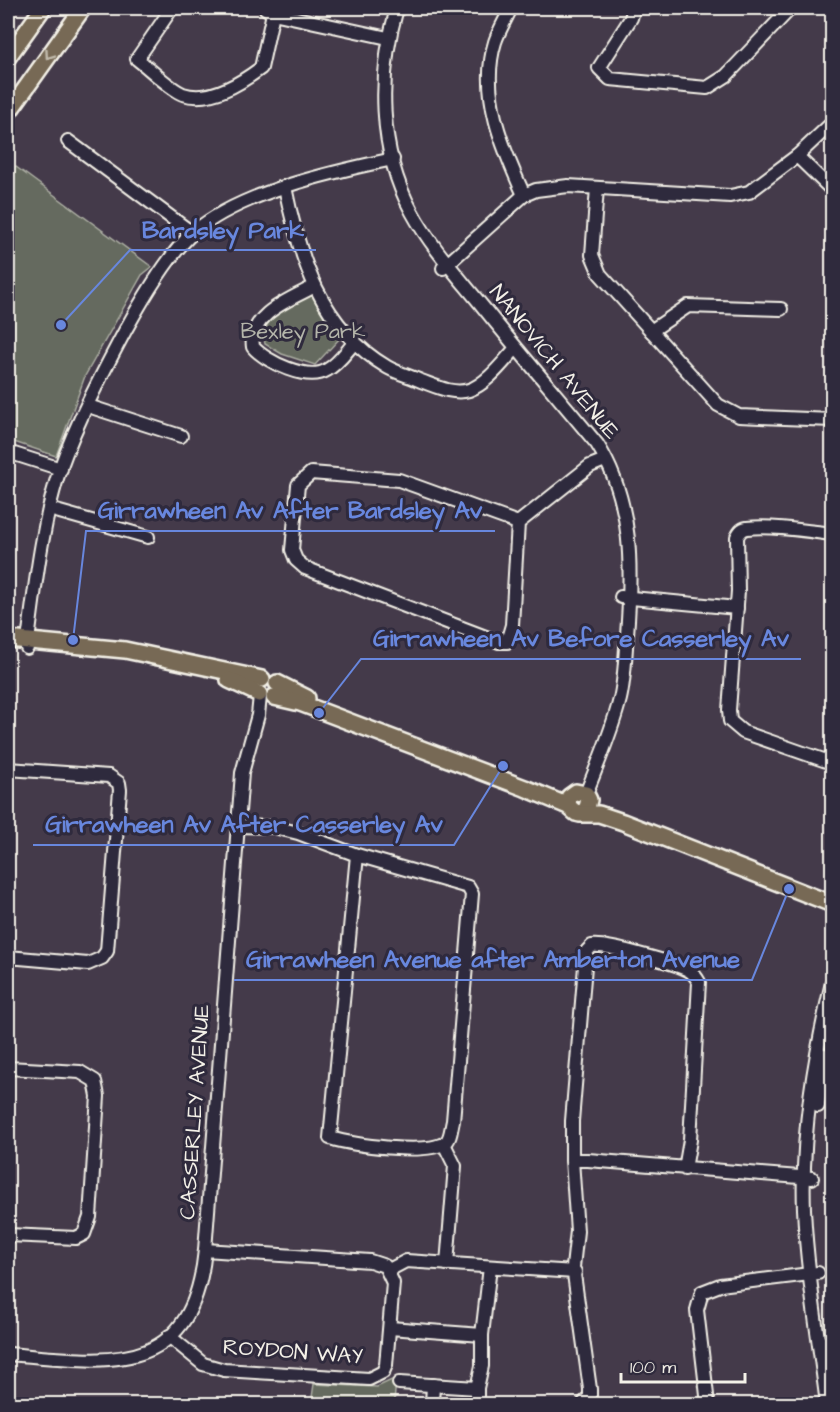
<svg xmlns="http://www.w3.org/2000/svg" width="840" height="1412" viewBox="0 0 840 1412" font-family="'Architects Daughter',sans-serif">
<style>
.green{fill:#656b5e;stroke:#acaea3;stroke-width:1.5}
.lines{fill:none;stroke-linecap:round;stroke-linejoin:round}
.minor-casing{stroke:#f4f1e8;stroke-width:16}
.major-casing{stroke:#f4f1e8;stroke-width:20}
.minor{stroke:#2f2a3d;stroke-width:12}
.major{stroke:#776954;stroke-width:15}
.oneway{stroke:#c2bbad}
.labels{text-anchor:middle;dominant-baseline:central;stroke-width:6;stroke-linejoin:round;paint-order:stroke}
.park-label{font-size:22px;fill:#b4b5aa;stroke:#2f2a3d}
.street-label{font-size:22px;fill:#f4f1e8;stroke:#2f2a3d}
.leader{fill:none;stroke:#6887de;stroke-width:2}
.callout-dot{fill:#6887de;stroke:#2f2a3d;stroke-width:2}
.callout-label{font-size:24px;text-anchor:middle;font-weight:bold;fill:#6887de;stroke:#2f2a3d;stroke-width:6;stroke-linejoin:round;paint-order:stroke}
</style>
<rect width="100%" height="100%" fill="#443a4a"/>
<filter id="ink" filterUnits="userSpaceOnUse"><feTurbulence type="fractalNoise" baseFrequency=".0167" numOctaves="2"/><feDisplacementMap in="SourceGraphic" scale="12" xChannelSelector="R" yChannelSelector="G"/><feConvolveMatrix kernelMatrix="1 2 1 2 8 2 1 2 1" color-interpolation-filters="sRGB"/></filter>
<g filter="url(#ink)">
<g class="green">
<path d="M 8,161 L 152,267 L 142,275 L 85,376 L 56,456 L 8,440 Z"/>
<path d="M 313,292 L 341,337 L 315,365 L 282,354 L 265,344 C 258,316 294,303 313,292 Z"/>
<path d="M 396,1378 L 394,1404 L 311,1404 L 314,1384 L 377,1387 Z"/>
</g>
<g class="lines">
<defs>
<g id="minor">
<path d="M 172,8 L 137,59 C 149,68 170,89 183,94 C 210,103 241,83 261,68 L 273,13"/>
<path d="M 265,8 L 273,13 L 388,38"/>
<path d="M 397,8 C 378,73 378,150 412,212 C 431,247 458,276 483,307 C 520,353 559,398 597,444 C 634,502 632,570 627,635 C 625,656 625,678 620,699 C 612,731 598,763 586,794"/>
<path d="M 511,8 C 506,19 499,30 495,42 C 479,94 503,149 524,195"/>
<path d="M 634,8 L 631,18 L 599,68 L 610,79 L 707,88 L 726,76 L 787,12 L 788,8"/>
<path d="M 68,141 L 192,233"/>
<path d="M 797,156 L 832,190"/>
<path d="M 285,187 C 299,257 321,328 387,367 C 397,373 410,376 421,381 C 435,386 453,395 469,390 C 487,384 503,362 516,348"/>
<path d="M 597,188 L 592,255 L 600,274 L 718,405 L 739,416 L 832,420"/>
<path d="M 443,268 L 524,195 L 536,190 L 568,186 L 730,196 L 749,192 L 797,156 L 832,123"/>
<path d="M 315,286 C 291,299 248,314 253,347 C 266,362 308,382 327,370 C 338,364 346,352 354,343"/>
<path d="M 651,331 L 688,306 L 781,309"/>
<path d="M 88,406 L 181,436"/>
<path d="M 8,452 L 61,469"/>
<path d="M 49,509 L 148,537"/>
<path d="M 518,523 L 399,480 L 311,473 L 298,485 L 292,550 L 296,560 L 305,568 L 499,642 L 507,642 L 512,625 L 518,523 L 590,466 L 605,460"/>
<path d="M 832,534 C 808,531 771,525 747,528 C 741,529 739,533 737,537 L 738,591 L 729,710 L 730,721 L 743,732 L 832,763"/>
<path d="M 621,597 L 737,608"/>
<path d="M 27,648 C 35,589 41,527 60,469 C 77,421 102,374 126,329 C 141,302 170,252 194,232 C 241,192 332,172 393,159"/>
<path d="M 8,769 L 109,776 L 119,783 L 120,790 L 107,951 L 102,958 L 88,964 L 8,957"/>
<path d="M 238,826 L 274,827 L 298,833 L 357,855 L 468,887 L 472,894 L 453,1121 C 451,1128 451,1139 445,1143 C 425,1155 353,1145 330,1138 L 357,855"/>
<path d="M 8,1068 L 80,1072 L 95,1081 L 98,1096 L 90,1217 L 84,1234 L 76,1238 L 8,1235"/>
<path d="M 818,1106 L 824,1055"/>
<path d="M 444,1144 L 455,1166 L 447,1264"/>
<path d="M 572,1160 L 577,1231 L 573,1267 L 590,1389 L 590,1397 L 583,1404"/>
<path d="M 685,1169 L 690,1140 L 699,982 C 696,977 694,974 690,971 C 676,963 607,944 592,946 L 587,951 L 585,966 L 572,1121 L 572,1160 L 588,1160 L 812,1178"/>
<path d="M 389,1270 L 406,1261 L 575,1272"/>
<path d="M 390,1328 L 482,1335"/>
<path d="M 169,1336 L 203,1364 L 224,1370 L 369,1379 L 383,1372 L 386,1365 L 393,1283 L 385,1266 L 370,1261 L 205,1250"/>
<path d="M 820,1343 L 832,1342"/>
<path d="M 8,1354 C 107,1362 192,1380 205,1250 L 242,773 L 258,715 L 260,696"/>
<path d="M 399,1383 L 477,1388"/>
<path d="M 432,1404 L 433,1385"/>
<path d="M 477,1404 L 477,1388 L 482,1366 L 482,1335 L 490,1267"/>
<path d="M 708,1404 L 697,1310 L 702,1292 L 720,1285 L 818,1273"/>
<path d="M 827,1404 C 819,1340 807,1274 804,1209 C 801,1133 815,1055 832,982"/>
</g>
<g id="major">
<path d="M 8,57 L 43,8"/>
<path d="M 8,113 L 83,8"/>
<path d="M 8,639 L 125,650 L 262,679"/>
<path d="M 229,680 L 259,694"/>
<path d="M 277,683 L 307,698"/>
<path d="M 274,697 L 300,703 L 525,788 L 568,806 L 576,813 L 586,811 L 589,800 L 586,794 L 576,792 L 569,797 L 568,806"/>
<path d="M 579,814 L 599,814 L 623,822 L 832,904"/>
</g>
</defs>
<use href="#minor" class="minor-casing"/>
<use href="#major" class="major-casing"/>
<use href="#minor" class="minor"/>
<use href="#major" class="major"/>
</g>
<defs><path id="oneway-chevron" d="M-2-3.5L2.5 0L-2 3.5" fill="none" stroke-width="1.6" stroke-linecap="round" stroke-linejoin="round" transform="scale(1.5)"/></defs>
<use class="oneway" href="#oneway-chevron" transform="translate(49 55) rotate(125)"/>
</g>
<g class="labels">
<g class="park-label">
<text x="303" y="331">Bexley Park</text>
</g>
<g class="street-label">
<text transform="translate(554 362) rotate(51)">NANOVICH AVENUE</text>
<text transform="translate(195 1112) rotate(-86)">CASSERLEY AVENUE</text>
<text transform="translate(293 1352) rotate(4)">ROYDON WAY</text>
</g>
</g>
<path class="leader" d="M61 325L130 250H316M73 640L86 531H495M319 713L361 659H801M503 766L454 845H33M789 889L752 980H234"/>
<g class="callout-dot">
<circle cx="61" cy="325" r="6"/>
<circle cx="73" cy="640" r="6"/>
<circle cx="319" cy="713" r="6"/>
<circle cx="503" cy="766" r="6"/>
<circle cx="789" cy="889" r="6"/>
</g>
<g class="callout-label">
<text x="223" y="238">Bardsley Park</text>
<text x="290" y="518">Girrawheen Av After Bardsley Av</text>
<text x="581" y="646">Girrawheen Av Before Casserley Av</text>
<text x="244" y="832">Girrawheen Av After Casserley Av</text>
<text x="493" y="967">Girrawheen Avenue after Amberton Avenue</text>
</g>
<rect width="840" height="1412" fill="none" stroke="#2f2a3d" stroke-width="30"/>
<rect x="15" y="15" width="810" height="1382" fill="none" stroke="#f4f1e8" stroke-width="2" filter="url(#ink)"/>
<path d="M621 1373v9h124v-9" fill="none" stroke="#f4f1e8" stroke-width="3"/>
<text x="630" y="1373" font-size="18" fill="#f4f1e8" stroke="#2f2a3d" stroke-width="4.5" paint-order="stroke">100 m</text>
</svg>
